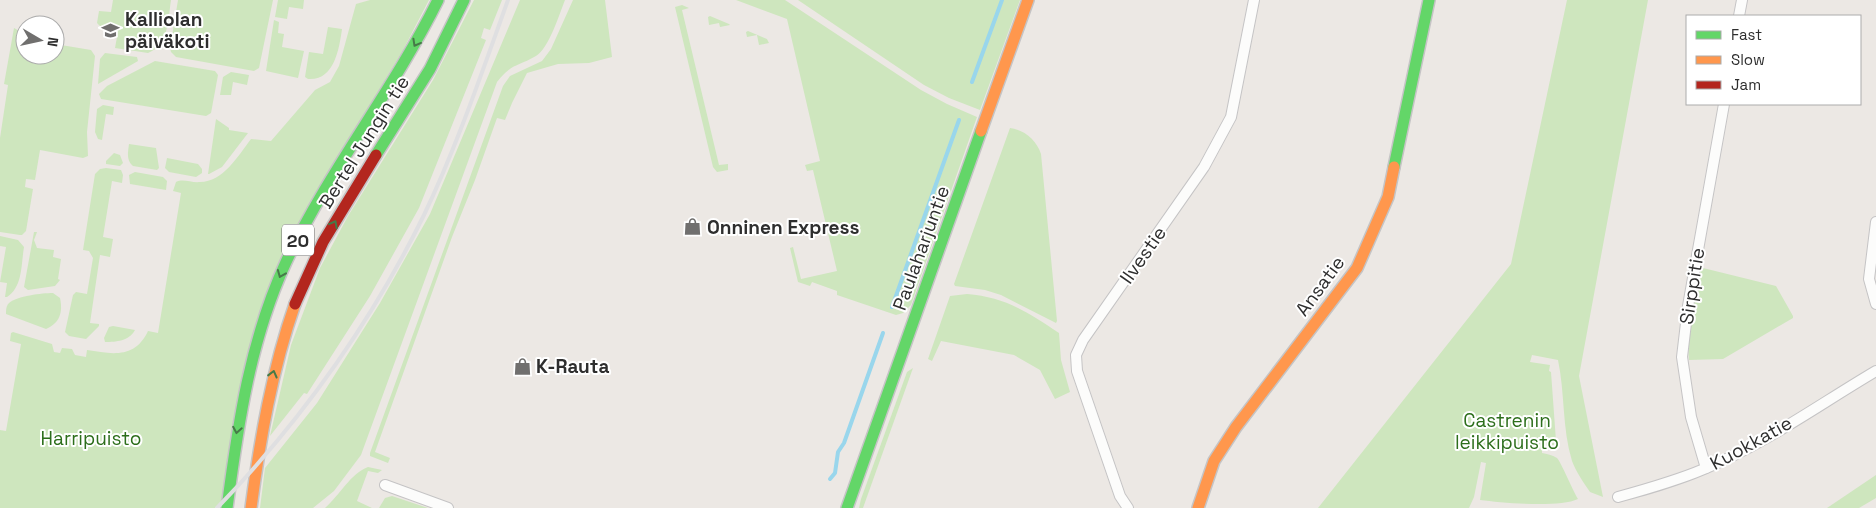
<svg xmlns="http://www.w3.org/2000/svg" width="1876" height="508" viewBox="0 0 1876 508" font-family="'Space Grotesk',sans-serif">
<style>
.green{fill:#cee6be}
.lines{fill:none;stroke-linecap:round;stroke-linejoin:round}
.stream{stroke:#99d6ec;stroke-width:4}
.street-casing{stroke:#c5c4c5;stroke-width:12}
.fast-casing{stroke:#c5c4c5;stroke-width:14}
.slow-casing{stroke:#c5c4c5;stroke-width:14}
.jam-casing{stroke:#c5c4c5;stroke-width:14}
.street{stroke:#fcfcfb;stroke-width:10}
.fast{stroke:#63d668;stroke-width:11}
.slow{stroke:#ff974d;stroke-width:11}
.jam{stroke:#b3261e;stroke-width:11}
.rail{stroke:#dfdfe1;stroke-width:4}
.oneway{stroke:#467a48}
.labels{text-anchor:middle;dominant-baseline:central;stroke-width:4;stroke-linejoin:round;paint-order:stroke}
.shield{fill:#fff;stroke:#6d6d6d;stroke-width:1}
.shield-label{font-size:18px;font-weight:bold;fill:#2e2e2e}
.poi-label{font-size:19px;font-weight:bold;fill:#2e2e2e;stroke:#fff;text-anchor:start}
.street-label{font-size:19px;fill:#2e2e2e;stroke:#fff}
.park-label{font-size:19px;fill:#2c6e1b;stroke:#fff}
</style>
<rect width="100%" height="100%" fill="#ece8e4"/>
<g class="green">
<path d="M 113,0 L 171,0 C 168,19 169,45 148,53 L 115,48 L 117,37 L 109,35 L 97,23 L 99,11 L 111,12 Z"/>
<path d="M 178,0 L 273,0 L 259,68 L 254,71 L 176,57 L 171,52 L 170,48 Z"/>
<path d="M 278,0 L 304,0 L 303,9 L 289,7 L 287,19 L 275,17 Z"/>
<path d="M 370,0 L 429,0 L 403,50 L 283,250 L 220,508 L 0,508 L 0,430 L 6,431 L 21,344 L 10,341 L 11,333 L 13,332 L 52,344 L 54,352 L 60,353 L 62,348 L 72,349 L 75,355 L 86,357 L 87,350 C 112,354 135,359 148,331 L 158,333 L 181,193 L 173,191 L 176,182 C 183,178 191,183 200,182 C 223,182 238,156 251,139 L 271,141 L 315,90 L 330,82 L 339,66 L 356,4 Z"/>
<path d="M 474,0 L 502,0 L 490,30 L 484,28 L 481,38 L 486,40 L 419,208 L 370,296 L 307,394 L 304,393 L 270,436 L 291,345 L 320,268 L 348,216 L 433,80 Z"/>
<path d="M 520,0 L 565,0 C 559,15 549,48 536,56 C 517,67 512,63 497,82 L 361,455 L 334,491 L 313,508 L 260,508 L 265,468 L 317,403 L 380,303 L 430,214 Z"/>
<path d="M 573,0 L 605,0 L 612,57 L 589,63 L 558,64 L 527,73 L 512,103 L 505,120 L 497,118 L 475,180 L 452,237 L 375,452 L 390,458 L 388,463 L 370,456 L 370,453 L 503,86 L 510,76 L 542,61 L 551,49 Z"/>
<path d="M 736,0 L 785,0 L 921,90 L 947,104 L 977,117 L 911,305 L 903,313 L 896,315 L 837,295 L 837,291 L 812,282 L 810,286 L 798,282 L 790,248 L 793,247 L 801,279 L 837,271 L 813,170 L 807,171 L 805,165 L 820,161 L 787,19 Z"/>
<path d="M 798,0 L 1020,0 L 980,110 L 949,98 L 924,85 Z"/>
<path d="M 1567,0 L 1648,0 L 1579,376 L 1603,497 L 1590,492 C 1584,483 1576,472 1572,461 C 1562,428 1565,393 1558,360 L 1532,355 L 1530,362 L 1550,365 L 1549,371 L 1551,372 L 1556,441 L 1553,446 L 1542,445 L 1542,453 C 1547,454 1552,455 1557,458 C 1561,462 1573,491 1578,499 C 1559,508 1504,503 1480,500 L 1486,463 L 1481,462 L 1474,497 L 1469,508 L 1318,508 L 1511,264 Z"/>
<path d="M 682,5 L 689,8 L 682,10 L 719,165 L 728,164 L 728,170 L 717,172 L 713,167 L 675,7 Z"/>
<path d="M 710,16 L 729,24 L 730,25 L 720,27 L 719,23 L 709,25 L 708,17 Z"/>
<path d="M 274,20 L 279,22 L 278,33 L 284,34 L 282,47 L 304,51 L 298,78 L 266,71 Z"/>
<path d="M 328,27 L 342,29 C 339,50 334,81 308,79 L 305,77 L 309,52 L 323,54 Z"/>
<path d="M 14,28 L 25,34 L 25,55 L 55,55 L 55,44 L 91,50 L 95,56 L 87,132 L 88,156 L 83,158 L 40,150 L 35,180 L 26,179 L 25,187 L 33,189 L 26,231 L 22,235 L 20,235 L 0,232 L 0,138 L 8,85 L 4,84 Z"/>
<path d="M 748,31 L 767,39 L 769,43 L 759,45 L 757,35 L 747,37 L 746,32 Z"/>
<path d="M 105,53 L 137,57 L 138,61 L 98,84 L 100,59 Z"/>
<path d="M 155,61 L 215,71 L 218,75 L 211,113 L 206,116 L 101,99 L 99,94 L 107,86 Z"/>
<path d="M 231,72 L 249,75 L 247,85 L 233,82 L 231,95 L 220,95 L 223,77 Z"/>
<path d="M 103,105 L 114,107 L 113,115 L 106,114 L 102,140 L 98,139 L 95,132 L 97,109 Z"/>
<path d="M 216,119 L 229,128 L 229,130 L 248,133 L 222,167 L 209,174 L 208,174 Z"/>
<path d="M 1010,128 C 1025,130 1037,141 1041,154 L 1057,321 L 1056,323 L 1001,295 L 985,290 L 955,286 L 954,284 Z"/>
<path d="M 129,144 L 156,148 L 159,168 L 157,170 L 133,166 C 126,160 128,152 129,144 Z"/>
<path d="M 114,153 L 120,155 L 123,163 L 120,166 L 106,164 L 106,161 Z"/>
<path d="M 167,158 L 198,164 L 202,169 L 202,173 L 196,177 L 169,172 L 165,168 Z"/>
<path d="M 106,168 L 121,170 L 123,175 L 122,183 L 112,181 L 103,237 L 113,239 L 110,257 L 100,255 L 90,323 L 99,324 L 99,326 L 86,339 L 69,336 L 65,332 L 73,295 L 76,292 L 87,294 L 93,258 L 89,251 L 83,250 L 95,174 L 100,169 Z"/>
<path d="M 135,172 L 163,177 L 167,181 L 166,190 L 130,184 L 129,175 Z"/>
<path d="M 34,232 L 37,232 L 34,240 L 37,248 L 54,250 L 53,257 L 61,259 L 58,279 L 60,280 L 55,286 L 28,290 L 24,287 Z"/>
<path d="M 0,236 L 18,240 L 24,247 C 21,264 23,287 7,297 L 5,297 L 7,283 L 0,282 L 6,247 L 0,246 Z"/>
<path d="M 1699,267 L 1776,286 L 1793,316 L 1793,318 L 1723,359 L 1689,360 C 1686,331 1695,296 1699,267 Z"/>
<path d="M 53,293 L 60,298 C 63,312 60,323 46,329 L 6,314 C 6,310 6,306 9,303 C 17,296 42,293 53,293 Z"/>
<path d="M 967,294 C 1005,297 1028,312 1059,333 L 1061,360 L 1070,392 L 1055,399 L 1040,370 L 1014,355 L 941,341 L 932,361 L 928,359 L 950,296 Z"/>
<path d="M 113,326 L 135,330 C 129,341 116,342 105,342 L 104,338 L 109,327 Z"/>
<path d="M 913,368 L 863,508 L 859,508 L 861,499 L 907,372 Z"/>
<path d="M 368,467 L 382,470 L 378,473 L 368,471 L 357,501 L 372,508 L 325,508 C 340,495 350,474 368,467 Z"/>
<path d="M 1876,475 L 1876,498 L 1859,508 L 1827,508 Z"/>
<path d="M 392,496 L 428,508 L 379,508 L 385,498 Z"/>
</g>
<g class="lines">
<g class="stream">
<path d="M 972,82 L 1002,0"/>
<path d="M 892,307 L 959,120"/>
<path d="M 830,479 L 835,473 L 838,452 L 844,443 L 883,333"/>
</g>
<defs>
<g id="street">
<path d="M 1739,16 L 1742,0"/>
<path d="M 1876,222 L 1869,279 L 1876,304"/>
<path d="M 1706,468 L 1691,417 L 1682,357 L 1688,306 L 1724,104"/>
<path d="M 385,485 L 448,508"/>
<path d="M 1618,497 C 1647,489 1676,481 1704,469 C 1765,444 1820,404 1876,371"/>
<path d="M 1128,508 L 1120,496 L 1077,371 L 1076,355 L 1083,340 L 1204,167 L 1231,117 L 1254,0"/>
</g>
<g id="fast">
<path d="M 376,155 L 430,69 L 464,0"/>
<path d="M 1394,167 L 1429,0"/>
<path d="M 227,508 C 238,424 250,340 286,262 C 329,170 393,91 438,0"/>
<path d="M 847,508 L 981,131"/>
</g>
<g id="slow">
<path d="M 981,131 L 1028,0"/>
<path d="M 251,508 C 260,439 272,370 295,304"/>
<path d="M 1198,508 L 1214,461 L 1236,427 L 1357,268 L 1388,197 L 1394,167"/>
</g>
<path id="jam" d="M 295,304 L 323,242 L 376,155"/>
</defs>
<use href="#street" class="street-casing"/>
<use href="#fast" class="fast-casing"/>
<use href="#slow" class="slow-casing"/>
<use href="#jam" class="jam-casing"/>
<use href="#street" class="street"/>
<use href="#fast" class="fast"/>
<use href="#slow" class="slow"/>
<use href="#jam" class="jam"/>
<path class="rail" d="M 217,508 C 300,422 371,323 424,215 C 457,146 482,72 508,0"/>
</g>
<defs><path id="oneway-chevron" d="M-2-3.5L2.5 0L-2 3.5" fill="none" stroke-width="1.6" stroke-linecap="round" stroke-linejoin="round" transform="scale(1.25)"/></defs>
<g class="oneway">
<use href="#oneway-chevron" transform="translate(416 43) rotate(119)"/>
<use href="#oneway-chevron" transform="translate(334 224) rotate(-62)"/>
<use href="#oneway-chevron" transform="translate(281 274) rotate(112)"/>
<use href="#oneway-chevron" transform="translate(273 374) rotate(-76)"/>
<use href="#oneway-chevron" transform="translate(237 430) rotate(100)"/>
</g>
<defs>
<symbol id="school-bare" viewBox="-9 -9 18 18"><path d="M0-5L7-2L0 1L-7-2ZM-4 1L0 2.5L4 1V4Q0 6-4 4Z" fill="#706f6e" stroke="#fff" stroke-width="2.5" paint-order="stroke"/></symbol>
<symbol id="shop-bare" viewBox="-9 -9 18 18"><path d="M-5-2.5h2.3a2.7 3.5 0 0 1 5.4 0H5L5.5 6h-11ZM-1.5-2.5h3a1.5 2.3 0 0 0-3 0Z" fill="#706f6e" stroke="#fff" stroke-width="2.5" paint-order="stroke"/></symbol>
</defs>
<g fill-rule="evenodd">
<use href="#school-bare" x="98" y="18" width="25" height="25"/>
<use href="#shop-bare" x="680" y="214" width="25" height="25"/>
<use href="#shop-bare" x="510" y="354" width="25" height="25"/>
</g>
<g class="labels">
<rect class="shield" x="282" y="224.5" width="32" height="31" rx="4"/>
<g class="shield-label">
<text x="298" y="240">20</text>
</g>
<g class="poi-label">
<text x="125" y="19">Kalliolan<tspan x="125" dy="22">päiväkoti</tspan></text>
<text x="707" y="227">Onninen Express</text>
<text x="536" y="366">K-Rauta</text>
</g>
<g class="street-label">
<text transform="translate(364 142) rotate(-58)">Bertel Jungin tie</text>
<text transform="translate(921 248) rotate(-70)">Paulaharjuntie</text>
<text transform="translate(1143 255) rotate(-55)">Ilvestie</text>
<text transform="translate(1320 286) rotate(-54)">Ansatie</text>
<text transform="translate(1692 286) rotate(-81)">Sirppitie</text>
<text transform="translate(1751 443) rotate(-29)">Kuokkatie</text>
</g>
<g class="park-label">
<text x="1507" y="420">Castrenin<tspan x="1507" dy="22">leikkipuisto</tspan></text>
<text x="91" y="438">Harripuisto</text>
</g>
</g>
<rect x="1686" y="15" width="175" height="90" fill="#ffffff" stroke="#ababab"/>
<rect x="1696" y="31" width="25" height="8" fill="#63d668" stroke="#ababab"/>
<text x="1731" y="40" font-size="15" fill="#2e2e2e">Fast</text>
<rect x="1696" y="56" width="25" height="8" fill="#ff974d" stroke="#ababab"/>
<text x="1731" y="65" font-size="15" fill="#2e2e2e">Slow</text>
<rect x="1696" y="81" width="25" height="8" fill="#b3261e" stroke="#ababab"/>
<text x="1731" y="90" font-size="15" fill="#2e2e2e">Jam</text>
<g transform="translate(40 40) rotate(99)"><circle r="24" fill="#ffffff" stroke="#ababab"/>
<path d="M0-4L9 19L0 12L-9 19Z" fill="#706f6e"/>
<text y="-8" font-size="14" font-weight="bold" text-anchor="middle" fill="#2e2e2e">N</text>
</g>
</svg>
